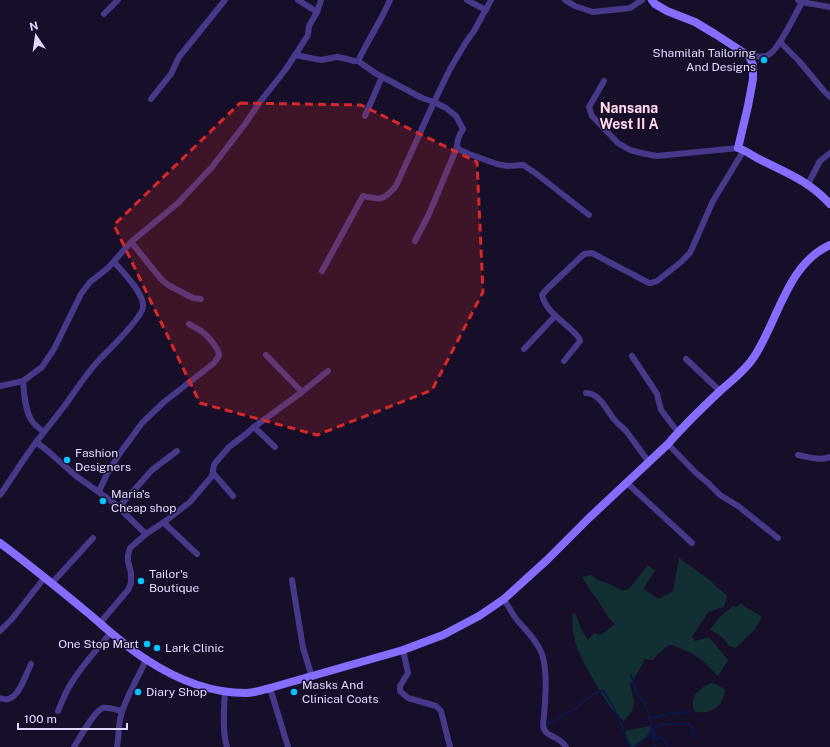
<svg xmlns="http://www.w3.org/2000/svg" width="830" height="747" viewBox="0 0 830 747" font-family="'Public Sans',sans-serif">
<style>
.green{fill:#123033}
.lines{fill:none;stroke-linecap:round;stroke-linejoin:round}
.stream{stroke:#091749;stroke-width:2}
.street{stroke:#463989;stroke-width:6}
.secondary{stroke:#856eff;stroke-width:8}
.marked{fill:#d62828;fill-opacity:0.2;stroke:#d62828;stroke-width:3;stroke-dasharray:8 5;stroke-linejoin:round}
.poi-dot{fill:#03c5ff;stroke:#170f29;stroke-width:1.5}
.labels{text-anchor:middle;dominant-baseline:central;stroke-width:3;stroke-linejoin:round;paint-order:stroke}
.poi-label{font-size:12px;fill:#e1d7ff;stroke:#170f29;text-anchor:start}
.quarter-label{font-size:14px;font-weight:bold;fill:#ffd9ec;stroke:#170f29}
</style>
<rect width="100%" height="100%" fill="#170f29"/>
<g class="green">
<path d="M 679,558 L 707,578 L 727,596 L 724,607 L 708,612 L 692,637 L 695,641 L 709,637 L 728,660 L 718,676 L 705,663 L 692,653 L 672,645 L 669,645 L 658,654 L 653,660 L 644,659 L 643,663 L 630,685 L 634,702 L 632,711 L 624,721 L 613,711 L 601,693 L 585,665 L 577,648 L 573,632 L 572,614 L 575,613 L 582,631 L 588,640 L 594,633 L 601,635 L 615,624 L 609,618 L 595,596 L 590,590 L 582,577 L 591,575 L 597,580 L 609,584 L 623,591 L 629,589 L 648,565 L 655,571 L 643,589 L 659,599 L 673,591 Z"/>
<path d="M 741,604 L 762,617 L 755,629 L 736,648 L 729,646 L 723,638 L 710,629 L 722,615 L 733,606 L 736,607 Z"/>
<path d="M 711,683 L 718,685 L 725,690 C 723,707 711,714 695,712 C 688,697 699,689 711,683 Z"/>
<path d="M 651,726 C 651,736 641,742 634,747 L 631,747 L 627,741 L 624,731 Z"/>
</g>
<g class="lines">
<g class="stream">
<path d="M 631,675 L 636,691 L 641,699 L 644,701 L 649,716 L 651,730 L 655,747"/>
<path d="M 649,718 L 657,717 L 674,713 L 690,712"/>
<path d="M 548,724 L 575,709 L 592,695 L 603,690 C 611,702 616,711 621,724 C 625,732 626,740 631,747"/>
<path d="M 652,730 L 657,740 L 661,736 L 668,747"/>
<path d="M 634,747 L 648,736 L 651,730 L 659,725 L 673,724 L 690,724 L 696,738"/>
</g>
<g class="street">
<path d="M 298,0 L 317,12"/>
<path d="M 467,0 L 486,10"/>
<path d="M 565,0 L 575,6 L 593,12 L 630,8 L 642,0"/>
<path d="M 798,0 L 802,2 L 830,7"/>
<path d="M 104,14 L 118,0"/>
<path d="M 780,42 L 799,61 L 824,91 L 830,97"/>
<path d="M 295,55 L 321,60 L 337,57 L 343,58 L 354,61 L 358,61 L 375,73 L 422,98 L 434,102 L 446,108 L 456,116 L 463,129 C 459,135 457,141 457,147 L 460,150 L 469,154 L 497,164 L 507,166 L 523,165 L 534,172 L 589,215"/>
<path d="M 749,56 C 755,56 763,58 768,55 C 778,51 796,13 802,2"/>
<path d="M 358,61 C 368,40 381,21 390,0"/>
<path d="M 604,81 L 589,107 L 592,116 L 618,143 L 630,150 L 646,154 L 657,156 L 738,148"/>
<path d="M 151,99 L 171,74 L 179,57 L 225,0"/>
<path d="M 365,116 L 382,77"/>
<path d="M 808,184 L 820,161 L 830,153"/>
<path d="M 415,241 L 429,214 L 457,147"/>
<path d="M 131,242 L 161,279 L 168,285 L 193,298 L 201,299"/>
<path d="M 322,271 L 363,196 C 380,200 383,201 396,186 L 434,102 L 450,69 L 466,42 L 474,31 L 491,0"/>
<path d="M 524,349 L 555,316"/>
<path d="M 266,355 L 302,392"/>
<path d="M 632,356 L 657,394 L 661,410 L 678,432"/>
<path d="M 686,359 L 720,391"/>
<path d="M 564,361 L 580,341 L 579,338 C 568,323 547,315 542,295 L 547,289 L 584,254 L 592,253 L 649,283 L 651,283 L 657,281 L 681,262 L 690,253 L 713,201 L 744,150"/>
<path d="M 23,381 C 24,393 25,411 32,421 C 35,426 40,429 44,432"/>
<path d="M 0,386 L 23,381 L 42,367 L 54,349 L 81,294 L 90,282 L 108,268 L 131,242 L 178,203 L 212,167 L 245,124 L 260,102 L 286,69 L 301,46 L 308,35 L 309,26 L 317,12 L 321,0"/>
<path d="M 586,393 C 599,393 606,409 613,418 C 617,423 622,427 626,431 C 634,441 641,452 649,462"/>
<path d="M 254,427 L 275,447"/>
<path d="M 36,442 L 49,452 L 76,476 L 114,503 L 146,534"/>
<path d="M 668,444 L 695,472 L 708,483 L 720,495 L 738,506 L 778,538"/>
<path d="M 798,455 C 808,457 820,461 830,457"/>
<path d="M 213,473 L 233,496"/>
<path d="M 627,483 L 692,543"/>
<path d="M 99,491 L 107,474 L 118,456 L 142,423 L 164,402 L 214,363 C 216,360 218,358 219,355 C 219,351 217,349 215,346 C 207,334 202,331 189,324"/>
<path d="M 0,495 C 10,481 19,466 29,452 C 41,435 55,419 68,401 C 78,387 87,373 99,360 C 108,351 142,318 143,307 C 145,294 122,271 114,262"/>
<path d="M 119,507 L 152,470 L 177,451"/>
<path d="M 164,523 L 197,554"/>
<path d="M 292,580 L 303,648 L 312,677"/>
<path d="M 52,583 L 93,538"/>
<path d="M 504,599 C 508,606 512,613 517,620 C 526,630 537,641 542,654 C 548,671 545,707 543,725 C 545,736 551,734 559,740 C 562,742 564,744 566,747"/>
<path d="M 100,623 L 128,590 L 131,583 L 131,573 L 128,561 L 128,555 L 130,548 L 146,534 L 167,520 L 190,502 L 212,476 L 214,465 L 216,462 L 229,447 L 246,434 L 254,427 L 302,392 L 328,371"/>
<path d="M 0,631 L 12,619 L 45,577"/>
<path d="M 403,650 L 408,673 L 400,686 L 400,691 L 408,698 L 436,706 L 441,711 L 450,747"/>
<path d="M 270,688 L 288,747"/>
<path d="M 225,691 C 224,707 222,733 227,747"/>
<path d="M 0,698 C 17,706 25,676 31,664"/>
<path d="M 58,711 C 62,701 66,691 72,682 C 83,664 98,649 111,632"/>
<path d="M 74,747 C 79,739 95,710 103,708 C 109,707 116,710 122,711"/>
<path d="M 117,747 C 119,737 118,726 121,715 C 126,697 138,678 146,660"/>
</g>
<g class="secondary">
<path d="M 652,0 L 655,4 L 667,11 L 695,22 L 715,34 L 749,56 L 753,65 L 753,79 L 748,106 L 738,148 C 747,151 754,157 763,161 C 789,174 810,182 830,204"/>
<path d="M 0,543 C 30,565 59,589 88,613 C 107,629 126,647 147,660 C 176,679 211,693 246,693 C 254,693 262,690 270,688 L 403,650 L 443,635 L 479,616 L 504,599 L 547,560 L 589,518 L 668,444 C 684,425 702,408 720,391 C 732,380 745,371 754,357 C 778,321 787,264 830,245"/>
</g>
</g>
<path class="marked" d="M 240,103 L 361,105 L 477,162 L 483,292 L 432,390 L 317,435 L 200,403 L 114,225 Z"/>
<g class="poi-dot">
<circle cx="764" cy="60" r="4"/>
<circle cx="67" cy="460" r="4"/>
<circle cx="103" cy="501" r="4"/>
<circle cx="141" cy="581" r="4"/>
<circle cx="147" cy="644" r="4"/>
<circle cx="157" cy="648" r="4"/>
<circle cx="138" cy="692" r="4"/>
<circle cx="294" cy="692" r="4"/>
</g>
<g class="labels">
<g class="poi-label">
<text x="756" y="53" text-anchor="end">Shamilah Tailoring<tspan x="756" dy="14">And Designs</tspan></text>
<text x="75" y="453">Fashion<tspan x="75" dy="14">Designers</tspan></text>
<text x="111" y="494">Maria's<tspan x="111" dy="14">Cheap shop</tspan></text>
<text x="149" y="574">Tailor's<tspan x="149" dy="14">Boutique</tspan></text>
<text x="139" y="644" text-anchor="end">One Stop Mart</text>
<text x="165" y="648">Lark Clinic</text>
<text x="302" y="685">Masks And<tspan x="302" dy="14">Clinical Coats</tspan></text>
<text x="146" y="692">Diary Shop</text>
</g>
<g class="quarter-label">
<text x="629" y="108">Nansana<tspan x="629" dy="16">West II A</tspan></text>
</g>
</g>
<g transform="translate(36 36) rotate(347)" stroke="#170f29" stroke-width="3" paint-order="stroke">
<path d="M0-3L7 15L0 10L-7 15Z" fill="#e1d7ff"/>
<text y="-6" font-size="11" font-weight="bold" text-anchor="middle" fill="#e1d7ff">N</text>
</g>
<path d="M18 723v6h109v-6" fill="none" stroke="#e1d7ff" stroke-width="2"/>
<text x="24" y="723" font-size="12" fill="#e1d7ff" stroke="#170f29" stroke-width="3" paint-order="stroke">100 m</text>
</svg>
